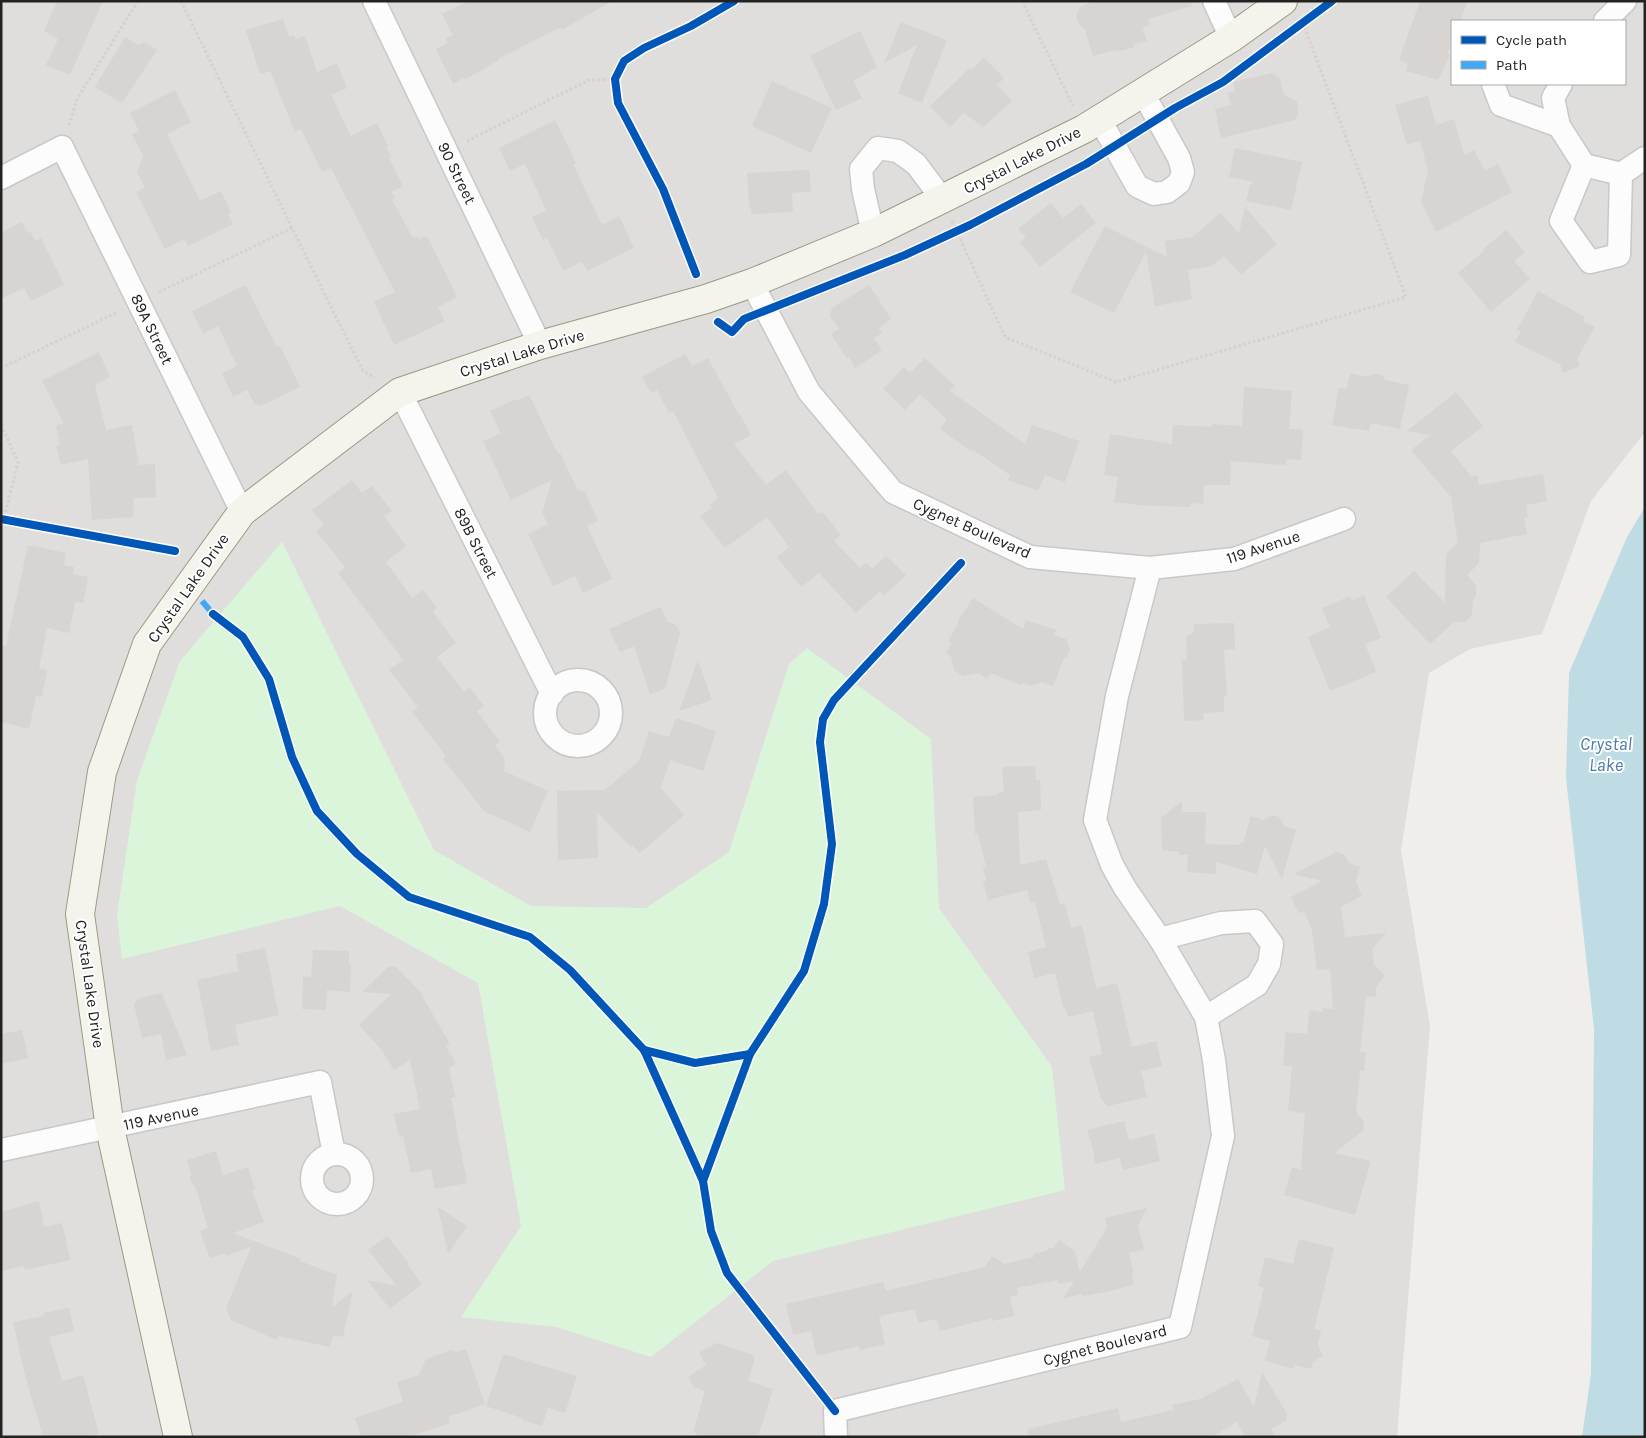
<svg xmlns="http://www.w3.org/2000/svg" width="1646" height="1438" viewBox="0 0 1646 1438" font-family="Karla,sans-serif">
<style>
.residential{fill:#dfdedc;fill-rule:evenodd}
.park{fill:#daf5da}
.water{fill:#bfdbe3}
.building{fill:#d7d4d2}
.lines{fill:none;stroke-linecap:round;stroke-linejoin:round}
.street-casing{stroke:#c9c8c7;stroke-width:25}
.secondary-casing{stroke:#999a82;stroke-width:30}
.path{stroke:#dccecd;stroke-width:3;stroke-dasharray:2.5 2.5;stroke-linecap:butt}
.street{stroke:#fdfcfc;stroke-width:22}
.secondary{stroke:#f4f4ed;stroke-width:28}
.quiet{stroke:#3fa9f5;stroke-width:6;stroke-dasharray:12 6;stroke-linecap:butt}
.cycleway-casing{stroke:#fff;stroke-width:11}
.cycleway{stroke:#0057b8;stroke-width:8}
.labels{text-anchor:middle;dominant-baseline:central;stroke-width:4;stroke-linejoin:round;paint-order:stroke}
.street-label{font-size:16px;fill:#222;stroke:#fff}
.water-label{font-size:18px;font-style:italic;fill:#4a7aab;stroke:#fff}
</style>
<rect width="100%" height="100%" fill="#f0eeeb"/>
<path class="residential" d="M 1,1 L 1645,1 L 1645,432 L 1591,501 L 1542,634 L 1470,649 L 1429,673 L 1401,850 L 1430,1026 L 1397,1437 L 1,1437 ZM 1452,21 L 1625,21 L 1625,84 L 1452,84 Z"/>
<path class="park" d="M 282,542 L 434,850 L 531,906 L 646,908 L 729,852 L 789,664 L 807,648 L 931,739 L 939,908 L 1052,1067 L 1065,1190 L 773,1261 L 651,1357 L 556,1327 L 461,1317 L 521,1226 L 478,983 L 340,906 L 122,959 L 117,915 L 137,780 L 180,661 Z"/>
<path class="water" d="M 1645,507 L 1645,1437 L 1582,1437 L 1591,1374 L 1594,1029 L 1566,778 L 1569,673 L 1627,537 Z"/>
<g class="building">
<path d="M 57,1 L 103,1 L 70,75 L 46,65 L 58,39 L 44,31 Z"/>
<path d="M 468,1 L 612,1 L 562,30 L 561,27 L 498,59 L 499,60 L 466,79 L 463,78 L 453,84 L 436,49 L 448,43 L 446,39 L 453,35 L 442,14 Z"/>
<path d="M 1096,1 L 1191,1 L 1192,6 L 1148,19 L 1150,25 L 1142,28 L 1147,41 L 1133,44 L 1134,47 L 1117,52 L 1116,50 L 1093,56 L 1085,29 L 1079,25 L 1076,15 L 1081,6 Z"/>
<path d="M 1420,1 L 1468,1 L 1460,21 L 1452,21 L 1452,40 L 1447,54 L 1450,55 L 1438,80 L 1406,71 L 1408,64 L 1399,60 Z"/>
<path d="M 283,19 L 289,37 L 294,35 L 295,39 L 305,36 L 317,72 L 337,63 L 347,88 L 331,95 L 351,136 L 377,123 L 388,146 L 386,147 L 391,157 L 389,158 L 403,186 L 391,192 L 395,198 L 392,200 L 413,238 L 417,236 L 419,239 L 427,236 L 457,297 L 438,307 L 445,321 L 394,345 L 374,302 L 395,292 L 331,168 L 322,172 L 301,129 L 295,132 L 270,71 L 260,74 L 246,30 Z"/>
<path d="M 901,22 L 947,40 L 922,103 L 898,93 L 917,45 L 884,63 Z"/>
<path d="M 860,31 L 877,67 L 853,81 L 862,98 L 836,110 L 810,56 Z"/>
<path d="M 125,37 L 138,45 L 144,42 L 157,50 L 122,103 L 95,87 Z"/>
<path d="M 984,58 L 1004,78 L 997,85 L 1012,101 L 983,127 L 964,113 L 950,127 L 930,106 L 970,68 L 971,70 Z"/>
<path d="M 1272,73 L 1280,78 L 1283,94 L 1297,102 L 1299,113 L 1295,120 L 1221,138 L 1215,109 L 1231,105 L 1228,93 L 1235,91 L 1233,82 Z"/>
<path d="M 772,81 L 832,108 L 811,153 L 752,126 Z"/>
<path d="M 175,90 L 191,122 L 167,134 L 200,201 L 221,191 L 231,212 L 228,214 L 233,224 L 188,246 L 184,239 L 165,249 L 136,192 L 145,188 L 137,172 L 143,156 L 132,134 L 139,131 L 130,113 Z"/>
<path d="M 1428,96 L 1436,125 L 1454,119 L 1464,155 L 1474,150 L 1485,171 L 1498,164 L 1512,192 L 1436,232 L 1421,202 L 1428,170 L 1420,141 L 1407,145 L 1395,105 Z"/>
<path d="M 555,120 L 576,163 L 573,164 L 602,225 L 619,216 L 634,248 L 587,271 L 582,262 L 563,271 L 547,238 L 543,240 L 532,217 L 546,210 L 525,164 L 510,171 L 499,148 Z"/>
<path d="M 1235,148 L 1302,162 L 1291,210 L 1246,201 L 1250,186 L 1254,182 L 1229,177 Z"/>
<path d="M 809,170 L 811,191 L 792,193 L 793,212 L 751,214 L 751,208 L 749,206 L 747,173 Z"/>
<path d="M 1051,203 L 1063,218 L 1081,204 L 1096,223 L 1040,267 L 1020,242 L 1026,237 L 1018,229 Z"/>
<path d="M 1245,207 L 1277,244 L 1241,275 L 1224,256 L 1212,266 L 1188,270 L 1192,299 L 1155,306 L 1146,252 L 1114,313 L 1070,292 L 1105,226 L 1167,257 L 1165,241 L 1193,237 L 1220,213 L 1239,233 Z"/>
<path d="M 22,222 L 28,233 L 30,231 L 35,241 L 41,238 L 64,285 L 31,301 L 24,288 L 1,299 L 1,233 Z"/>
<path d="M 1506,230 L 1525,252 L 1514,261 L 1530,279 L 1491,312 L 1458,273 L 1484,251 L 1483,249 Z"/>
<path d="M 245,285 L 277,347 L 280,346 L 300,387 L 261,406 L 254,403 L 247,390 L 233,397 L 222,373 L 237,366 L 218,326 L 203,334 L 192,311 Z"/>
<path d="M 869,285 L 891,319 L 879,328 L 882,333 L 874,338 L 882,350 L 855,368 L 849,357 L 847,359 L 831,334 L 839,329 L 830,316 L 832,308 Z"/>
<path d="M 1538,291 L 1585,317 L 1583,321 L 1595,327 L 1577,359 L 1580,366 L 1563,373 L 1560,364 L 1515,342 L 1521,331 L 1517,330 Z"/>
<path d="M 99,352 L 110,377 L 95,385 L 106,430 L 132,425 L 139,465 L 155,464 L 156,497 L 134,498 L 133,517 L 92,520 L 88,459 L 61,465 L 56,445 L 60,445 L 56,425 L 64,424 L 42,381 Z"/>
<path d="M 685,354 L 692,366 L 708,358 L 739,415 L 740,414 L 751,435 L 734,444 L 766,485 L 786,470 L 818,514 L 822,511 L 841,535 L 834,541 L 860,568 L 866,563 L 872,569 L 886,556 L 906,575 L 884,596 L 880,591 L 856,613 L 819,573 L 801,587 L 777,557 L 789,547 L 767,517 L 725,548 L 700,516 L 712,508 L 710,505 L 718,498 L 673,411 L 669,413 L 657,390 L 651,393 L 642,377 Z"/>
<path d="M 925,358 L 955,386 L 950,391 L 1025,444 L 1032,425 L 1079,441 L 1065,482 L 1045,475 L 1038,491 L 1008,480 L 1010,475 L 973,450 L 972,452 L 940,429 L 947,420 L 920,394 L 905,410 L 883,389 L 905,366 L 905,368 L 910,373 Z"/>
<path d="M 1350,373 L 1368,377 L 1373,374 L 1382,375 L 1385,380 L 1409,385 L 1400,429 L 1371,423 L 1369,431 L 1332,425 L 1339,388 L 1347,389 Z"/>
<path d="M 1244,387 L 1292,391 L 1289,429 L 1303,430 L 1301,460 L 1286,459 L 1285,465 L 1231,461 L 1230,485 L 1204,485 L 1203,504 L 1191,503 L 1190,507 L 1138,505 L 1114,502 L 1118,477 L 1104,475 L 1110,434 L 1172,444 L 1173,425 L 1212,427 L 1212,424 L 1242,426 Z"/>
<path d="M 1456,392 L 1483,426 L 1451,451 L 1471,476 L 1477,475 L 1479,485 L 1543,474 L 1547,501 L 1526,505 L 1528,517 L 1524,517 L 1527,534 L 1480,543 L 1479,563 L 1467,575 L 1476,585 L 1476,596 L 1473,600 L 1472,615 L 1465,622 L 1454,622 L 1430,644 L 1386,597 L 1414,571 L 1445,603 L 1446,554 L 1458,543 L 1451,497 L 1411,450 L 1430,435 L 1407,431 Z"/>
<path d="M 529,395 L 558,454 L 560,453 L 577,489 L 585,492 L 598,521 L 587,526 L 612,579 L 583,593 L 575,576 L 553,586 L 528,534 L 548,524 L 542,513 L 552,480 L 511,500 L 483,441 L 501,433 L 490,411 L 516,399 L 517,401 Z"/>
<path d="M 352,480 L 362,493 L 372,486 L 392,511 L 384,516 L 406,546 L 386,562 L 412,598 L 423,590 L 437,608 L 433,612 L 456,643 L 437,657 L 464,692 L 469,687 L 484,706 L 477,711 L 500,742 L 495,745 L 505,759 L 504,771 L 548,791 L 530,832 L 484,811 L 443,759 L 446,756 L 412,712 L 418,707 L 389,670 L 403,660 L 338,573 L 344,568 L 344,566 L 316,531 L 324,525 L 312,510 Z"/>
<path d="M 28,545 L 66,553 L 64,565 L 74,567 L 73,574 L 88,577 L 83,603 L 75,602 L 69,633 L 47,628 L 39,669 L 47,670 L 42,697 L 36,696 L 29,729 L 1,722 L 1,645 L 6,646 Z"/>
<path d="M 1364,595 L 1381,638 L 1365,644 L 1376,672 L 1330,691 L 1308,637 L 1330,627 L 1322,608 L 1350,596 L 1352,601 Z"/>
<path d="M 973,598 L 1023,629 L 1026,620 L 1056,630 L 1054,635 L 1066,639 L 1070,649 L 1067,657 L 1064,658 L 1053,686 L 1042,682 L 1032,686 L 1024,683 L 1020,685 L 991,673 L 987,679 L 979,673 L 963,676 L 954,670 L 951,656 L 946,653 L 952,643 L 948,641 L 959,622 L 958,621 Z"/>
<path d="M 660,607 L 668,622 L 676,625 L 680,633 L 665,689 L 650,694 L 634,646 L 620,652 L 609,629 Z"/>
<path d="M 1234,623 L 1235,649 L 1224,650 L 1227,696 L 1224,697 L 1224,712 L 1203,713 L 1204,720 L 1184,721 L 1182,660 L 1187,660 L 1186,637 L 1194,632 L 1194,624 Z"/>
<path d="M 698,660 L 712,700 L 679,711 Z"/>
<path d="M 676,718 L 716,731 L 703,771 L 670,760 L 661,788 L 684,815 L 640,853 L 633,846 L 630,846 L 597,812 L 598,858 L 558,860 L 557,791 L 605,790 L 639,761 L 649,731 L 669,737 Z"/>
<path d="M 1035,766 L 1036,780 L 1040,780 L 1041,810 L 1018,812 L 1020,865 L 1046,859 L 1060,905 L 1065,903 L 1071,928 L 1082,925 L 1096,988 L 1117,983 L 1132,1047 L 1156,1041 L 1162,1066 L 1141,1071 L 1147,1097 L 1108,1106 L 1101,1099 L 1089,1057 L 1102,1054 L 1093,1011 L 1068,1017 L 1065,1007 L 1063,1007 L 1055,973 L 1034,978 L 1028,952 L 1046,947 L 1035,902 L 1030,903 L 1027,890 L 988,900 L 983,882 L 986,881 L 983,867 L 986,867 L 978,834 L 975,834 L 973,797 L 997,795 L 997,793 L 1004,792 L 1002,767 Z"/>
<path d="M 1182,801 L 1182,812 L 1206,812 L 1205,844 L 1240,845 L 1241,842 L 1243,843 L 1251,816 L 1264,820 L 1272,815 L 1279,817 L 1284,826 L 1296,830 L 1282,879 L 1265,846 L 1257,874 L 1216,862 L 1216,874 L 1187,872 L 1188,855 L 1179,855 L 1179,852 L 1162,850 L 1161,818 Z"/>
<path d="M 1336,852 L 1344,854 L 1349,863 L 1360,867 L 1356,882 L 1362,896 L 1341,907 L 1345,937 L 1386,933 L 1372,949 L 1374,965 L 1385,975 L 1376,987 L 1376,996 L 1366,997 L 1360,1052 L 1366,1052 L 1364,1071 L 1360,1071 L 1356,1112 L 1364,1122 L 1363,1131 L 1334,1153 L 1371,1161 L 1355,1215 L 1284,1195 L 1292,1167 L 1301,1170 L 1305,1113 L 1288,1111 L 1292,1066 L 1283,1066 L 1286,1032 L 1307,1034 L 1309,1013 L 1311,1010 L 1323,1012 L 1323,1008 L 1333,1009 L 1330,969 L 1317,970 L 1312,930 L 1305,913 L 1298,912 L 1291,897 L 1322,881 L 1294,874 Z"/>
<path d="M 265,948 L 279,1015 L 235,1025 L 239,1045 L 211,1051 L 197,980 L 239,971 L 236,954 Z"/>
<path d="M 313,950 L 349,951 L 349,964 L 351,964 L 350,992 L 327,990 L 326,1010 L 302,1009 L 303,976 L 311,977 Z"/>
<path d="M 388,967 L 396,967 L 424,996 L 422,996 L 450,1044 L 446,1046 L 456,1063 L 449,1068 L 455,1097 L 451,1098 L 467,1183 L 435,1189 L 431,1169 L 411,1173 L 403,1136 L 399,1137 L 394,1114 L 420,1109 L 410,1060 L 394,1070 L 381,1049 L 359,1025 L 391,994 L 362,992 Z"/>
<path d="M 162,993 L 163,996 L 187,1055 L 166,1060 L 161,1034 L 142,1038 L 134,1004 L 139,998 Z"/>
<path d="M 22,1030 L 28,1058 L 1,1064 L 1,1034 Z"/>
<path d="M 1124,1121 L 1129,1140 L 1154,1134 L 1160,1161 L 1123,1170 L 1120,1158 L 1095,1164 L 1093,1148 L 1087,1130 Z"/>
<path d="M 216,1151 L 223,1175 L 248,1167 L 255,1189 L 252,1190 L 264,1222 L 233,1233 L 301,1259 L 300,1261 L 326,1271 L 337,1274 L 332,1307 L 353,1291 L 343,1337 L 333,1335 L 330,1347 L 278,1336 L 277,1340 L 231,1320 L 226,1308 L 251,1247 L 226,1256 L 225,1253 L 210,1258 L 200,1231 L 208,1228 L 195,1186 L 192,1184 L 190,1177 L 191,1174 L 187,1160 Z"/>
<path d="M 39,1201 L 44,1227 L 62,1223 L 70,1260 L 25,1270 L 24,1266 L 1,1271 L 1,1212 Z"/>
<path d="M 438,1207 L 467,1226 L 448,1254 Z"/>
<path d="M 1147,1208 L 1138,1225 L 1144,1250 L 1129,1253 L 1134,1273 L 1132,1273 L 1134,1285 L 1106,1292 L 1083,1296 L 1082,1294 L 1063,1299 L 1074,1281 L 1058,1284 L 1057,1280 L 1017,1288 L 1018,1294 L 1010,1297 L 1014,1316 L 992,1321 L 992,1318 L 940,1331 L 937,1319 L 918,1323 L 915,1309 L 879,1316 L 885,1344 L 860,1350 L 859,1346 L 817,1356 L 811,1331 L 793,1335 L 786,1304 L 883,1282 L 886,1291 L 985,1267 L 992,1256 L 1004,1264 L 1034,1257 L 1033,1254 L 1046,1251 L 1049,1248 L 1054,1248 L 1059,1240 L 1075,1251 L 1080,1272 L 1107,1228 L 1105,1218 Z"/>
<path d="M 387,1236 L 409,1263 L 407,1264 L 422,1284 L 390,1309 L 367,1280 L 397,1286 L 368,1250 Z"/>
<path d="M 1299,1239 L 1334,1248 L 1314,1329 L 1321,1331 L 1318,1345 L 1323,1356 L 1313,1362 L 1311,1369 L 1295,1365 L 1294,1369 L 1265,1361 L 1270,1341 L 1252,1336 L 1264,1288 L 1258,1286 L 1265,1257 L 1293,1264 Z"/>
<path d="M 69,1308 L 74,1331 L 49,1337 L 62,1381 L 83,1375 L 99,1434 L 89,1437 L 43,1437 L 24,1371 L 13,1322 L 44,1316 L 43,1313 Z"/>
<path d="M 717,1343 L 754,1355 L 753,1358 L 755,1358 L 748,1381 L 773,1389 L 758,1437 L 696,1437 L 697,1433 L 693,1432 L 705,1391 L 694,1387 L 688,1377 L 706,1365 L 699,1352 Z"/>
<path d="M 466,1349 L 485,1404 L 448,1417 L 450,1423 L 408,1437 L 361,1437 L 355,1418 L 403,1402 L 397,1382 L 419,1375 L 426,1359 L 451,1350 L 456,1352 Z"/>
<path d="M 503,1354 L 577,1376 L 565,1413 L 548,1408 L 542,1426 L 522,1420 L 522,1418 L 486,1406 Z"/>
<path d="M 1262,1372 L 1287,1414 L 1286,1421 L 1271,1429 L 1276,1437 L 1245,1437 L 1237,1422 L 1212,1437 L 1029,1437 L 1028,1429 L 1118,1408 L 1121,1422 L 1174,1410 L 1172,1405 L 1200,1399 L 1238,1379 L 1254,1407 Z"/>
</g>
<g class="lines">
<defs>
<g id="street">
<path d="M 374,1 L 540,345"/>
<path d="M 1214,1 L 1231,38"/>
<path d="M 1605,21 L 1625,1"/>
<path d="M 1493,84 L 1501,105 L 1559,126"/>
<path d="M 1561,84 L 1553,98 L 1559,126 L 1584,165 L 1621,174"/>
<path d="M 1100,120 L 1137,186 L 1154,194 L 1167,192 L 1179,183 L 1183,172 L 1179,158 L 1143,93"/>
<path d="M 1584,165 L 1561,221 L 1590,262 L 1619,255 L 1621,174"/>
<path d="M 1621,174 L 1645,158"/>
<path d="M 1,178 L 62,147 L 242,512"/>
<path d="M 873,233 L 863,189 L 861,169 L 878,148 L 898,151 L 916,164 L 943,200"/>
<path d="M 752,283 L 809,392 L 893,492 L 1030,557 L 1150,568 L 1234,559 L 1344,519"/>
<path d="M 400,392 L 552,694"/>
<circle cx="578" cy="713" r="33"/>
<path d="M 1160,939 L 1221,923 L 1255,921 L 1272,944 L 1269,964 L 1257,985 L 1206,1017"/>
<path d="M 1,1150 L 320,1082 L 334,1154"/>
<circle cx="337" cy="1179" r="25"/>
<path d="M 836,1437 L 835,1411 L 1180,1327 L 1223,1136 L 1214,1060 L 1206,1017 L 1160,939 L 1125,888 L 1112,865 L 1095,820 L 1117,696 L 1150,568"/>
</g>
<path id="secondary" d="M 178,1437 L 110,1128 L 80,914 L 102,772 L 147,644 L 242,512 L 400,392 L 540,345 L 706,299 L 752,283 L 873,233 L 1084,129 L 1231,38 L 1283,1"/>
</defs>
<use href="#street" class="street-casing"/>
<use href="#secondary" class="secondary-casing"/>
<g class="path">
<path d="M 181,1 L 292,228"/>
<path d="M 1022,1 L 1073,106"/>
<path d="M 69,125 L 77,99 L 138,1"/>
<path d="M 467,141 L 589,80 L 615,79"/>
<path d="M 952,221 L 1005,337 L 1116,382 L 1406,297 L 1301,18"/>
<path d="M 159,292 L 292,228 L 363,371 L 375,378"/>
<path d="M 1,368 L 118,312"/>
<path d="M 1,425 L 18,462 L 4,519"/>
</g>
<use href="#street" class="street"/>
<use href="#secondary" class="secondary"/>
<path class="quiet" d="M 202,601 L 213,614"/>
<defs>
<g id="cycleway">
<path d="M 696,274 L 663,189 L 618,103 L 615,79 L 624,61 L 644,48 L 691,26 L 734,1"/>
<path d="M 718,322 L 732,332 L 744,319 L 905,255 L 970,225 L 1086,164 L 1175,108 L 1223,82 L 1332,1"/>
<path d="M 1,519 L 175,551"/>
<path d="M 213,614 L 243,637 L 269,679 L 292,757 L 317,811 L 357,854 L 409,897 L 530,937 L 570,970 L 644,1050 L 703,1181"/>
<path d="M 644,1050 L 695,1063 L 750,1054"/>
<path d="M 835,1411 L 727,1273 L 711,1231 L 703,1181 L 750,1054 L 804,971 L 824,904 L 832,844 L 820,742 L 823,719 L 834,700 L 961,563"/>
</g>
</defs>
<use href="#cycleway" class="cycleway-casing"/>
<use href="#cycleway" class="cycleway"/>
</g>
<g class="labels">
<g class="street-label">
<text transform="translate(1022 160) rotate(-27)">Crystal Lake Drive</text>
<text transform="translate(457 173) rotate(64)">90 Street</text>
<text transform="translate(152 329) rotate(64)">89A Street</text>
<text transform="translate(522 353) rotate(-17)">Crystal Lake Drive</text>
<text transform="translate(972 528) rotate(24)">Cygnet Boulevard</text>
<text transform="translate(476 543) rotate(63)">89B Street</text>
<text transform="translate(1263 547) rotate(-18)">119 Avenue</text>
<text transform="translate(188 588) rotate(-55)">Crystal Lake Drive</text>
<text transform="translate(90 984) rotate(82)">Crystal Lake Drive</text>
<text transform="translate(161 1117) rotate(-12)">119 Avenue</text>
<text transform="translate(1105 1345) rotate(-14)">Cygnet Boulevard</text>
</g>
<g class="water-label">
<text x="1606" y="744">Crystal<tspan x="1606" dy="21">Lake</tspan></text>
</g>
</g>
<rect width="1646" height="1438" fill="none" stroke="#222222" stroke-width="5"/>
<rect x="1451" y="20" width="175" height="65" fill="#ffffff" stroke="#a7a7a7"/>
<rect x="1461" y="36" width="25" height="8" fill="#0057b8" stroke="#a7a7a7"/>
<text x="1496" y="45" font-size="15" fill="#222222">Cycle path</text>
<rect x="1461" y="61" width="25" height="8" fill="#3fa9f5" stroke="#a7a7a7"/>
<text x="1496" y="70" font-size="15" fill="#222222">Path</text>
</svg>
